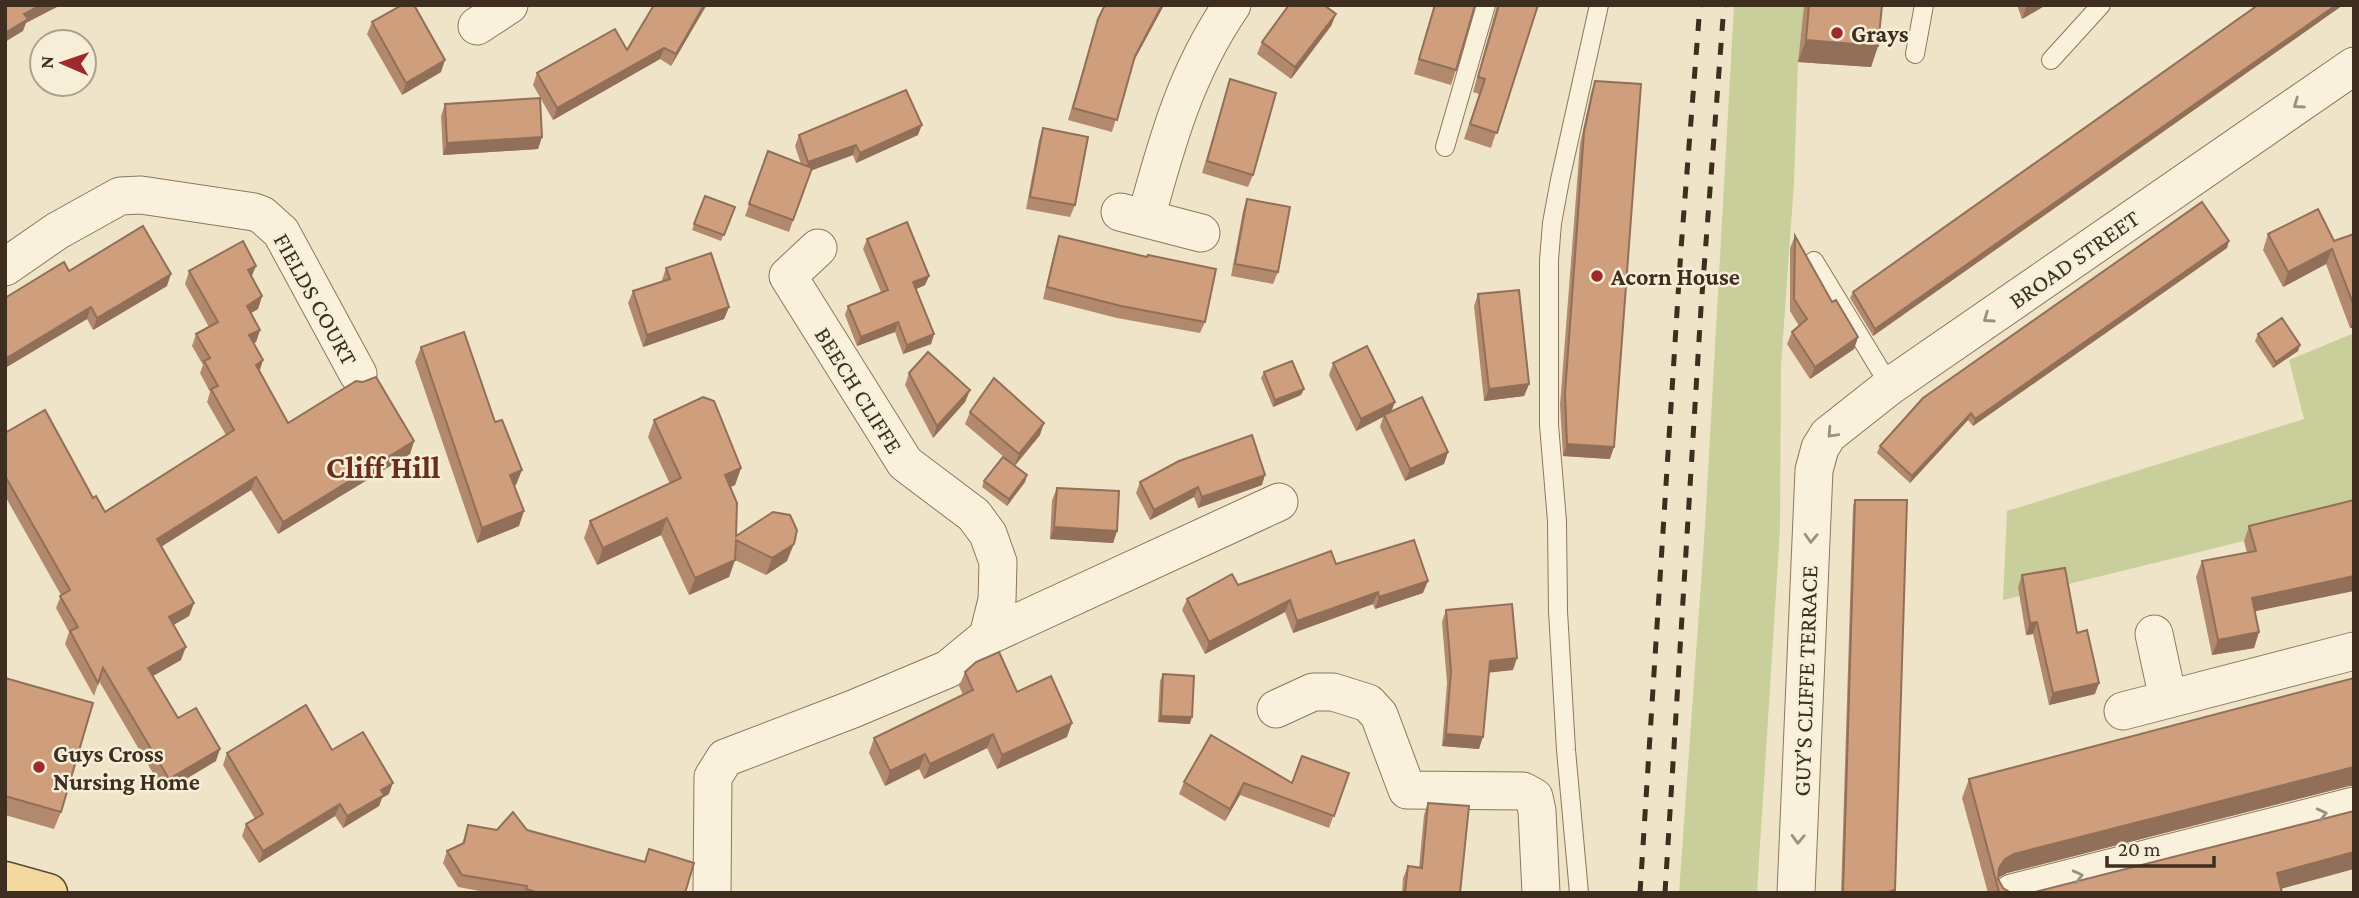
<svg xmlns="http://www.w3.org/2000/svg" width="2359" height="898" viewBox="0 0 2359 898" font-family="'Crimson Pro',serif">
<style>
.green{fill:#c9cf9b}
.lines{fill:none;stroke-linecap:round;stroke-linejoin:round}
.service-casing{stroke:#8d765c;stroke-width:20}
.minor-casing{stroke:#8d765c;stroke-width:39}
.primary-casing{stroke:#5b4430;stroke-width:41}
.service{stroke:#faf1dc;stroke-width:18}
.minor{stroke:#faf1dc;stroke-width:37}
.primary{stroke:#f3d9a0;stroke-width:38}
.rail{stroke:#3d2e20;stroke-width:5;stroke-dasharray:12 12;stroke-linecap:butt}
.wall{fill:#b2896c}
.shaded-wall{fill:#916f58}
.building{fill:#cf9f7d;stroke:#916f58;stroke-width:2}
.oneway{stroke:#9c907e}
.poi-dot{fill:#9e2a2b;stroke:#f7eed8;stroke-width:2.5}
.labels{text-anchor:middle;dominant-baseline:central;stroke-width:5;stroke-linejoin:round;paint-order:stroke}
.poi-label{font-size:24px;font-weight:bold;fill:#3d2e20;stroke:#f7eed8;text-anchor:start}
.street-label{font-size:24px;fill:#3d2e20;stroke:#f7eed8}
.district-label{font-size:32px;font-weight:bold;fill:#6b2e1e;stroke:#f7eed8}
</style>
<rect width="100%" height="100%" fill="#f0e4c8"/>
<g class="green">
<path d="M 1734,5 L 1804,5 L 1798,62 L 1794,183 L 1781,366 L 1780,530 L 1757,893 L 1679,893 L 1705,526 Z"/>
<path d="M 2354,333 L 2354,514 L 2003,600 L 2007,511 L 2304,419 L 2289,360 Z"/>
</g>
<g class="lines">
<defs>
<g id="service">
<path d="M 1915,54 L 1924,5"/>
<path d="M 2051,60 L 2101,5"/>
<path d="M 1445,147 L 1486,5"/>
<path d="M 1814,261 L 1890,386"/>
<path d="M 1579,893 L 1566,750 L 1558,611 L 1557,521 L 1549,425 L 1549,260 L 1552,223 L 1560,180 L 1599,5"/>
</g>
<g id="minor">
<path d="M 477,26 L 509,5"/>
<path d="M 1120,212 L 1201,233"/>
<path d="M 1146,218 C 1167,141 1186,72 1232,5"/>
<path d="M 5,267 L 57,231 L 120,196 L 141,195 L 254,212 L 262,215 L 281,232 L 358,374"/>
<path d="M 2154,634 L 2168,699"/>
<path d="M 988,636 L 1279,502"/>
<path d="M 1276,709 L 1313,692 L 1333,692 L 1368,703 L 1379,715 L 1407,790 L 1523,791 L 1534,797 L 1537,811 L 1541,893"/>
<path d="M 2123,711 L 2354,651"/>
<path d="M 712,893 L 713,777 L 725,758 L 853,709 L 948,669 L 988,636 L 997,600 L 998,562 L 988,534 L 974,515 L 905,463 L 788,276 L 818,248"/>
<path d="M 1796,893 L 1814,470 L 1820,448 L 1828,435 L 1890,386 L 2354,66"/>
<path d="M 2012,893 L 2354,806"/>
</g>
<path id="primary" d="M 5,881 L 48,893"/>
</defs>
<use href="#service" class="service-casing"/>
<use href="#minor" class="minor-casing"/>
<use href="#primary" class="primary-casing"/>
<use href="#service" class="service"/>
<use href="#minor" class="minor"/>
<use href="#primary" class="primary"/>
<g class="rail">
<path d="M 1640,893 L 1681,249 L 1700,5"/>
<path d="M 1665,893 L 1701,308 L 1724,5"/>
</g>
</g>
<g class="wall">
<path d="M 707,5 L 671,66 L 660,59 L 553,120 L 533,85 L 537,73 L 627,50 Z"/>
<path d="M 1105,5 L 1164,5 L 1132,64 L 1112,132 L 1068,120 L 1094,31 L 1098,19 Z"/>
<path d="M 1434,5 L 1475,5 L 1456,70 L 1451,85 L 1414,74 Z"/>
<path d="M 1497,5 L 1538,5 L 1491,148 L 1464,139 L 1479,94 L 1473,92 Z"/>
<path d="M 1804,5 L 1882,5 L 1878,46 L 1871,67 L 1798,62 Z"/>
<path d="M 2017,5 L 2046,5 L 2022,19 Z"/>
<path d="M 2258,5 L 2343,5 L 1873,336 L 1850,298 L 1853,292 Z"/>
<path d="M 1336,14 L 1331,26 L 1291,79 L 1257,54 L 1262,42 Z"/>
<path d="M 372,22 L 441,72 L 402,95 L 367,34 Z"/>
<path d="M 1230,79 L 1253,175 L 1248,187 L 1202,173 Z"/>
<path d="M 1595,81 L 1610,459 L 1563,456 L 1560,405 L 1580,144 L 1591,93 Z"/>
<path d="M 445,104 L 542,137 L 538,149 L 443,155 L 441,116 Z"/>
<path d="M 1043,128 L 1075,205 L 1070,217 L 1026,209 L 1039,140 Z"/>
<path d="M 799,135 L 918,135 L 856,163 L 853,155 L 811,170 L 789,232 L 745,216 L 768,151 L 801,164 L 795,146 Z"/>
<path d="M 705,196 L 735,207 L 721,241 L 692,230 Z"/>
<path d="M 1247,199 L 1278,272 L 1273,284 L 1231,276 L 1243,211 Z"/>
<path d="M 2268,234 L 2334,241 L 2354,234 L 2354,328 L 2350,328 L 2326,264 L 2283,287 L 2263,250 Z"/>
<path d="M 1059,236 L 1147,257 L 1205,322 L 1200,333 L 1117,318 L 1043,299 L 1055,248 Z"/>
<path d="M 1795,236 L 1832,302 L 1858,337 L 1854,349 L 1810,379 L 1787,344 L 1792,332 L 1799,326 L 1790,311 L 1790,248 Z"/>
<path d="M 867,239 L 929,276 L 925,285 L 916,289 L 934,334 L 931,344 L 903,354 L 895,332 L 857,346 L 845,315 L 848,306 L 881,292 L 863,249 Z"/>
<path d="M 2227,248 L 1973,426 L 1968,420 L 1910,483 L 1877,453 L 1880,446 Z"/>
<path d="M 666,268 L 729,307 L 724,319 L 643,347 L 628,303 L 633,291 L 663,281 L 662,280 Z"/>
<path d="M 69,271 L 167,286 L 93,330 L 87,319 L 5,368 L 5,298 Z"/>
<path d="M 189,271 L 252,277 L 262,296 L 258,309 L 251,313 L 260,330 L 256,342 L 254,343 L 263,360 L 259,371 L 288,423 L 414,441 L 410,454 L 278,534 L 251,490 L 161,546 L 194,603 L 189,616 L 173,625 L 181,660 L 153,676 L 178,718 L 216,761 L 164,792 L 99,681 L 94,696 L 65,644 L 69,632 L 56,608 L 61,595 L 5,496 L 5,433 L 93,498 L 105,512 L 226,435 L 207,402 L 210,392 L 200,373 L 203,365 L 192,346 L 196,334 L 209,327 L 185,284 Z"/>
<path d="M 1478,294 L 1529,384 L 1524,396 L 1484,401 L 1474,306 Z"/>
<path d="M 2258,334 L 2300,345 L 2298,351 L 2273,368 L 2255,341 Z"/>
<path d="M 421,347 L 516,485 L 514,486 L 519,526 L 477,543 L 415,362 Z"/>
<path d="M 1333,363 L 1395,402 L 1391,412 L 1448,452 L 1444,464 L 1405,481 L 1380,427 L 1383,417 L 1356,431 L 1329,375 Z"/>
<path d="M 1264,372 L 1304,389 L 1301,395 L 1273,407 L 1261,378 Z"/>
<path d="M 909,373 L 970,390 L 965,402 L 933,438 L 905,385 Z"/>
<path d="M 970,412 L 1040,435 L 1015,466 L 1027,475 L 1025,482 L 1007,506 L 982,487 L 984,481 L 1011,463 L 965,424 Z"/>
<path d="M 654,420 L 741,468 L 735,485 L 731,487 L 736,536 L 787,561 L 766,575 L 735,560 L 729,577 L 689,595 L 661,535 L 597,565 L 584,538 L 590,521 L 670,484 L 648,437 Z"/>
<path d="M 1140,482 L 1262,485 L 1198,508 L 1194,497 L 1150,520 L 1136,493 Z"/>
<path d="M 1057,488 L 1117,531 L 1113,543 L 1050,539 L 1052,500 Z"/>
<path d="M 1855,500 L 1895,890 L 1894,893 L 1841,893 L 1853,506 Z"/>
<path d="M 2354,500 L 2255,611 L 2259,632 L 2254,648 L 2212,655 L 2196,577 L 2202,561 L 2247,553 L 2244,541 L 2249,526 Z"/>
<path d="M 1336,564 L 1423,593 L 1375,609 L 1373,604 L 1293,633 L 1285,612 L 1205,654 L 1182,610 L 1187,599 L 1238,585 Z"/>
<path d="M 2022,575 L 2077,633 L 2095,694 L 2049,705 L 2033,634 L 2026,635 L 2018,587 Z"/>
<path d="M 1446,610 L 1513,670 L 1489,672 L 1479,749 L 1442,746 L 1447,683 L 1442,622 Z"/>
<path d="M 965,672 L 1017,692 L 1067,737 L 997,769 L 987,748 L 924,779 L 919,769 L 885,786 L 869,753 L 874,738 L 963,695 L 959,686 Z"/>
<path d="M 1163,674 L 1190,724 L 1158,722 L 1160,681 Z"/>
<path d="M 5,678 L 61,812 L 54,829 L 5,815 Z"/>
<path d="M 332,750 L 389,794 L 382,798 L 379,806 L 343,828 L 335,816 L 259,863 L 242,836 L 246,824 L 255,819 L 223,765 L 227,753 Z"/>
<path d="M 1349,773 L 1329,828 L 1240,795 L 1225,821 L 1179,794 L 1184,782 L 1292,783 Z"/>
<path d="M 1969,779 L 2349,786 L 2007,873 L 1999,877 L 1998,879 L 2003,888 L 2011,893 L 1988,893 L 1962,798 Z"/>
<path d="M 1428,803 L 1460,893 L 1402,893 L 1403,878 L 1408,866 L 1419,868 L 1424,815 Z"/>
<path d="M 468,825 L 497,830 L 527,830 L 645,862 L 649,849 L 685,893 L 491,893 L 458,887 L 443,863 L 447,851 L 462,844 Z"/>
</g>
<g class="shaded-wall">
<path d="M 41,5 L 61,5 L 26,23 L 23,31 L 5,42 L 5,33 L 24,14 Z"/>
<path d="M 704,5 L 706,5 L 671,66 L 676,54 Z"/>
<path d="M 1162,5 L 1164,5 L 1130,68 L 1135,56 Z"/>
<path d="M 2027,5 L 2046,5 L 2022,19 Z"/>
<path d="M 2336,5 L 2343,5 L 1873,336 L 1875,329 Z"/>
<path d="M 1336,14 L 1331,26 L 1291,79 L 1295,67 Z"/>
<path d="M 1806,40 L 1878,46 L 1871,67 L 1798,62 Z"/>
<path d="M 664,48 L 660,59 L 553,120 L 557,108 Z"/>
<path d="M 445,60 L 441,72 L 402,95 L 406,83 Z"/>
<path d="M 922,125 L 918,135 L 856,163 L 860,153 Z"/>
<path d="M 542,137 L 538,149 L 443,155 L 447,143 Z"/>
<path d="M 856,145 L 853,155 L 805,173 L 808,162 Z"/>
<path d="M 2229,241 L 2227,248 L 1973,426 L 1975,419 Z"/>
<path d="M 2332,249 L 2326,264 L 2283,287 L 2288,272 Z"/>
<path d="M 256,266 L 251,278 L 248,270 Z"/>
<path d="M 171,274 L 167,286 L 93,330 L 97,318 Z"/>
<path d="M 929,276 L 925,285 L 910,292 L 913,282 Z"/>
<path d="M 262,296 L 258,309 L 242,318 L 247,306 Z"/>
<path d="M 91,307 L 87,319 L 5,368 L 5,359 Z"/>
<path d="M 729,307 L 724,319 L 643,347 L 647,335 Z"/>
<path d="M 2354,319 L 2354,328 L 2350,328 Z"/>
<path d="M 898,322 L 895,332 L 857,346 L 861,337 Z"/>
<path d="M 260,330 L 256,342 L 245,348 L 249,335 Z"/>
<path d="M 934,334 L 931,344 L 903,354 L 907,345 Z"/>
<path d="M 1858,337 L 1854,349 L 1810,379 L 1815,367 Z"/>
<path d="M 2300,345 L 2298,351 L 2273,368 L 2276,362 Z"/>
<path d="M 263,360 L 259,373 L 256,365 Z"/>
<path d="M 1529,384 L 1524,396 L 1484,401 L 1489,389 Z"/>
<path d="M 1304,389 L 1301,395 L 1273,407 L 1275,400 Z"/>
<path d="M 970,390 L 965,402 L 933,438 L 937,426 Z"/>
<path d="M 1395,402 L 1390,414 L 1384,415 L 1383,417 L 1356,431 L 1361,419 Z"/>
<path d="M 1971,413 L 1968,420 L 1910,483 L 1912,476 Z"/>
<path d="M 1044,423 L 1040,435 L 1014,466 L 1019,454 Z"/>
<path d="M 414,441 L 410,454 L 278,534 L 283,522 Z"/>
<path d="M 1567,444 L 1614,447 L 1610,459 L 1563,456 Z"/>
<path d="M 1448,452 L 1444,464 L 1405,481 L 1410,469 Z"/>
<path d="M 741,468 L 735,485 L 719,492 L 725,475 Z"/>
<path d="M 522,470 L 516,485 L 504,489 L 510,475 Z"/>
<path d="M 1027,475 L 1025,482 L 1007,506 L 1009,499 Z"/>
<path d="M 1265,475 L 1262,485 L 1198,508 L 1202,497 Z"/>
<path d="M 256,477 L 251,490 L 153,552 L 157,539 Z"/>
<path d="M 1198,487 L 1194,497 L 1150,520 L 1154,510 Z"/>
<path d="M 524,511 L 519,526 L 477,543 L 482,528 Z"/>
<path d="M 667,518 L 661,535 L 597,565 L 603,548 Z"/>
<path d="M 1054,527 L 1117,531 L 1113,543 L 1050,539 Z"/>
<path d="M 794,544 L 787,561 L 766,575 L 772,558 Z"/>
<path d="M 735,560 L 729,577 L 689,595 L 695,578 Z"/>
<path d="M 2354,576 L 2354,591 L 2247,613 L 2252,598 Z"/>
<path d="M 1428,581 L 1423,593 L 1375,609 L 1379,597 Z"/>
<path d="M 1378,592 L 1373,604 L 1293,633 L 1297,621 Z"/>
<path d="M 1290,600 L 1285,612 L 1205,654 L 1209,642 Z"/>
<path d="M 194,603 L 189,616 L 165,630 L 169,617 Z"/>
<path d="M 2037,622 L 2033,634 L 2026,635 L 2030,623 Z"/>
<path d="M 2259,632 L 2254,648 L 2212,655 L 2218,640 Z"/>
<path d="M 186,647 L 181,660 L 144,681 L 148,668 Z"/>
<path d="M 1517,658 L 1513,670 L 1486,673 L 1490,661 Z"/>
<path d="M 2099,683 L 2095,694 L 2049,705 L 2053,693 Z"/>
<path d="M 1161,716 L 1192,717 L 1190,724 L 1158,722 Z"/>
<path d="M 1072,723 L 1067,737 L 997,769 L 1002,755 Z"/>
<path d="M 993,734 L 987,748 L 924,779 L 930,764 Z"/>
<path d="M 1446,734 L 1483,737 L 1479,749 L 1442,746 Z"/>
<path d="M 220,749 L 216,761 L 164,792 L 169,779 Z"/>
<path d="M 925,754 L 919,769 L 885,786 L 890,771 Z"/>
<path d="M 2354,767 L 2354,786 L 2349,786 L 2007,873 L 1998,878 L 1999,868 L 2005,859 L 2014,854 Z"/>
<path d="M 393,783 L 389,794 L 382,798 L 379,806 L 343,828 L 347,816 L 381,790 Z"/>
<path d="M 1244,783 L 1240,795 L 1225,821 L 1230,809 Z"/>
<path d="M 340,804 L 335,816 L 259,863 L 263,851 Z"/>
<path d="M 2354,852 L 2354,869 L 2270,892 L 2277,873 Z"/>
</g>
<g class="building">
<path d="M 5,5 L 41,5 L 24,14 L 28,19 L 5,33 Z"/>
<path d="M 402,5 L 414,5 L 445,60 L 406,83 L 372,22 Z"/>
<path d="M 654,5 L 704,5 L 676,54 L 664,48 L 557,108 L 537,73 L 615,29 L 627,50 Z"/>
<path d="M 1105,5 L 1162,5 L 1135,56 L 1117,120 L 1073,108 L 1098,19 Z"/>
<path d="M 1289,5 L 1324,5 L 1336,14 L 1295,67 L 1262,42 Z"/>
<path d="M 1435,5 L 1475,5 L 1456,70 L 1419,59 Z"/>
<path d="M 1499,5 L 1538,5 L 1497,133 L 1470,124 L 1485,79 L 1478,77 Z"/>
<path d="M 1809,5 L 1882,5 L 1878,46 L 1806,40 Z"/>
<path d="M 2258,5 L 2336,5 L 1875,329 L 1853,292 Z"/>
<path d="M 1230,79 L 1276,93 L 1253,175 L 1207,161 Z"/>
<path d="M 1595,81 L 1641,84 L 1614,447 L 1567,444 L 1565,393 L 1584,132 Z"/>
<path d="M 906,90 L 922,125 L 860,153 L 856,145 L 808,162 L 799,135 Z"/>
<path d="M 540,98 L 542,137 L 447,143 L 445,104 Z"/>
<path d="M 1043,128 L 1088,137 L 1075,205 L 1030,197 Z"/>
<path d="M 768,151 L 812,168 L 793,220 L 749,204 Z"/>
<path d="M 705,196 L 735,207 L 724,235 L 694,224 Z"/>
<path d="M 1247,199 L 1290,207 L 1278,272 L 1235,264 Z"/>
<path d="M 2202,202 L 2229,241 L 1975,419 L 1971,413 L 1912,476 L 1880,446 L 1923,398 Z"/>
<path d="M 2318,209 L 2334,241 L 2354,234 L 2354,306 L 2332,249 L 2288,272 L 2268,234 Z"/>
<path d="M 907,222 L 929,276 L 913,282 L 934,334 L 907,345 L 898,322 L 861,337 L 848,306 L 888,290 L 867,239 Z"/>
<path d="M 143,226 L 171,274 L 97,318 L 91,307 L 5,359 L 5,298 L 64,262 L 69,271 Z"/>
<path d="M 1059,236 L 1147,257 L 1148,255 L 1216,269 L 1205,322 L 1121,306 L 1047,287 Z"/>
<path d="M 1795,236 L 1832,302 L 1836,300 L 1858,337 L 1815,367 L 1792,332 L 1807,319 L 1794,299 Z"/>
<path d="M 243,241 L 256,266 L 248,270 L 262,296 L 247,306 L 260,330 L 249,335 L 263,360 L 256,365 L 288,423 L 356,381 L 363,382 L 376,377 L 414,441 L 283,522 L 256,477 L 157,539 L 194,603 L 169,617 L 186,647 L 148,668 L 178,718 L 196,708 L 220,749 L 169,779 L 103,668 L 98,683 L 70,631 L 78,627 L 60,596 L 70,590 L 5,476 L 5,433 L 45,410 L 93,498 L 96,496 L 105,512 L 234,430 L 211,389 L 218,386 L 204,361 L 210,358 L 196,334 L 218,322 L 189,271 Z"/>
<path d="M 711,253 L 729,307 L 647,335 L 633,291 L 670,279 L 666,268 Z"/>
<path d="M 1519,290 L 1529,384 L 1489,389 L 1478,294 Z"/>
<path d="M 2282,318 L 2300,345 L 2276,362 L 2258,334 Z"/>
<path d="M 464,332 L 495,422 L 502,420 L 522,470 L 510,475 L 524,511 L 482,528 L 421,347 Z"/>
<path d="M 1367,346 L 1395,402 L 1361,419 L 1333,363 Z"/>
<path d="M 928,352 L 970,390 L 937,426 L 909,373 Z"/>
<path d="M 1292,361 L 1304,389 L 1275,400 L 1264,372 Z"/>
<path d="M 994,378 L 1044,423 L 1019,454 L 970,412 Z"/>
<path d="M 703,397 L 714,401 L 741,468 L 725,475 L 737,503 L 736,536 L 773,512 L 790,515 L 797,530 L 794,544 L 772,558 L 736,540 L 735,560 L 695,578 L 667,518 L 603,548 L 590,521 L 681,478 L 654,420 Z"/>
<path d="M 1422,397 L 1448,452 L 1410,469 L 1384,415 Z"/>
<path d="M 1252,435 L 1265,475 L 1202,497 L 1198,487 L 1154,510 L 1140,482 L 1179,461 Z"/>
<path d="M 1003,457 L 1027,475 L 1009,499 L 984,481 Z"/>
<path d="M 1057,488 L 1119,491 L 1117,531 L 1054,527 Z"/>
<path d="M 1855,500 L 1907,500 L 1895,890 L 1885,893 L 1843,893 Z"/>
<path d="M 2354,500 L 2354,576 L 2252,598 L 2259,632 L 2218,640 L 2202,561 L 2256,551 L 2249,526 Z"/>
<path d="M 1414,540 L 1428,581 L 1379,597 L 1378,592 L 1297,621 L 1290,600 L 1209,642 L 1187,599 L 1232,574 L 1238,585 L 1331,551 L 1336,564 Z"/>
<path d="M 2065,568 L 2077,633 L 2087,630 L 2099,683 L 2053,693 L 2037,622 L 2030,623 L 2022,575 Z"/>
<path d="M 1512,604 L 1517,658 L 1490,661 L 1483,737 L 1446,734 L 1451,671 L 1446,610 Z"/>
<path d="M 999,652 L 1017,692 L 1051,676 L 1072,723 L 1002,755 L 993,734 L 930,764 L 925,754 L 890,771 L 874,738 L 973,690 L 965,672 L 976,662 Z"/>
<path d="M 1163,674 L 1194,676 L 1192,717 L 1161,716 Z"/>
<path d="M 5,678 L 93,703 L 61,812 L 5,796 Z"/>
<path d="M 2354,678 L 2354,767 L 2014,854 L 2005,859 L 1999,868 L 1998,879 L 2003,888 L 2011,893 L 1997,893 L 1999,892 L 1969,779 Z"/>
<path d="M 306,705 L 332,750 L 363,732 L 393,783 L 381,790 L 384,795 L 347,816 L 340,804 L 263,851 L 246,824 L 263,814 L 227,753 Z"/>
<path d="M 1211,735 L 1292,783 L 1302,756 L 1349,773 L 1334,816 L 1244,783 L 1230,809 L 1184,782 Z"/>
<path d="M 1428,803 L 1469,806 L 1460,893 L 1405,893 L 1408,866 L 1422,868 Z"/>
<path d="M 2354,811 L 2354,852 L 2277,873 L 2282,893 L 2031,893 Z"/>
<path d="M 513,812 L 527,830 L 645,862 L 649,849 L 694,863 L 685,893 L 539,893 L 526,889 L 527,886 L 462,875 L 447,851 L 464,843 L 468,825 L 497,830 Z"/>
</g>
<defs><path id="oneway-chevron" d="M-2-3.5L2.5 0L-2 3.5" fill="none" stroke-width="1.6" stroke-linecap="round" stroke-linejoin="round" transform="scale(1.75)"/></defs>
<g class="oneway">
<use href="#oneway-chevron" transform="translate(2298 104) rotate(145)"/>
<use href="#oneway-chevron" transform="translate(1988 318) rotate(145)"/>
<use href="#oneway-chevron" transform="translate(1832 433) rotate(133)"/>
<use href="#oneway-chevron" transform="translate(1811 538) rotate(92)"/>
<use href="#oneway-chevron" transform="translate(2322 814) rotate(-14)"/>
<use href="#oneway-chevron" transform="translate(1798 839) rotate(92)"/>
<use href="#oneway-chevron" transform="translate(2078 876) rotate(-14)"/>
</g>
<g class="poi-dot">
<circle cx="1837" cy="33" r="7"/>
<circle cx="1597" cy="276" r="7"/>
<circle cx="39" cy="767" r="7"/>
</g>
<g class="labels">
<g class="poi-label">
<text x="1851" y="33">Grays</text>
<text x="1611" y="276">Acorn House</text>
<text x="53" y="753">Guys Cross<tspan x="53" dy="28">Nursing Home</tspan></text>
</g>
<g class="street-label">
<text transform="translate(2074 259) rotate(-35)">BROAD STREET</text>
<text transform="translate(316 299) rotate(61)">FIELDS COURT</text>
<text transform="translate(859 390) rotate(58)">BEECH CLIFFE</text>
<text transform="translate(1805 681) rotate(-88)">GUY'S CLIFFE TERRACE</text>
</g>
<g class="district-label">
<text x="383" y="467">Cliff Hill</text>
</g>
</g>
<rect width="2359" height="898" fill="none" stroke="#3d2e20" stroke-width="14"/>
<g transform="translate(63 63) rotate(272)"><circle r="33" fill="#f7eed8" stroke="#ada18e" stroke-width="2"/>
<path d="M0-5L12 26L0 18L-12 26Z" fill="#9e2a2b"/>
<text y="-10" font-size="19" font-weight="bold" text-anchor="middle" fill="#3d2e20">N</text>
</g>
<path d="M2107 856v10h107v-10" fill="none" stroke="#3d2e20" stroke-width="3.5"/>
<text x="2118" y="856" font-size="21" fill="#3d2e20" stroke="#f7eed8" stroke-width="5" paint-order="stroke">20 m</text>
</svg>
